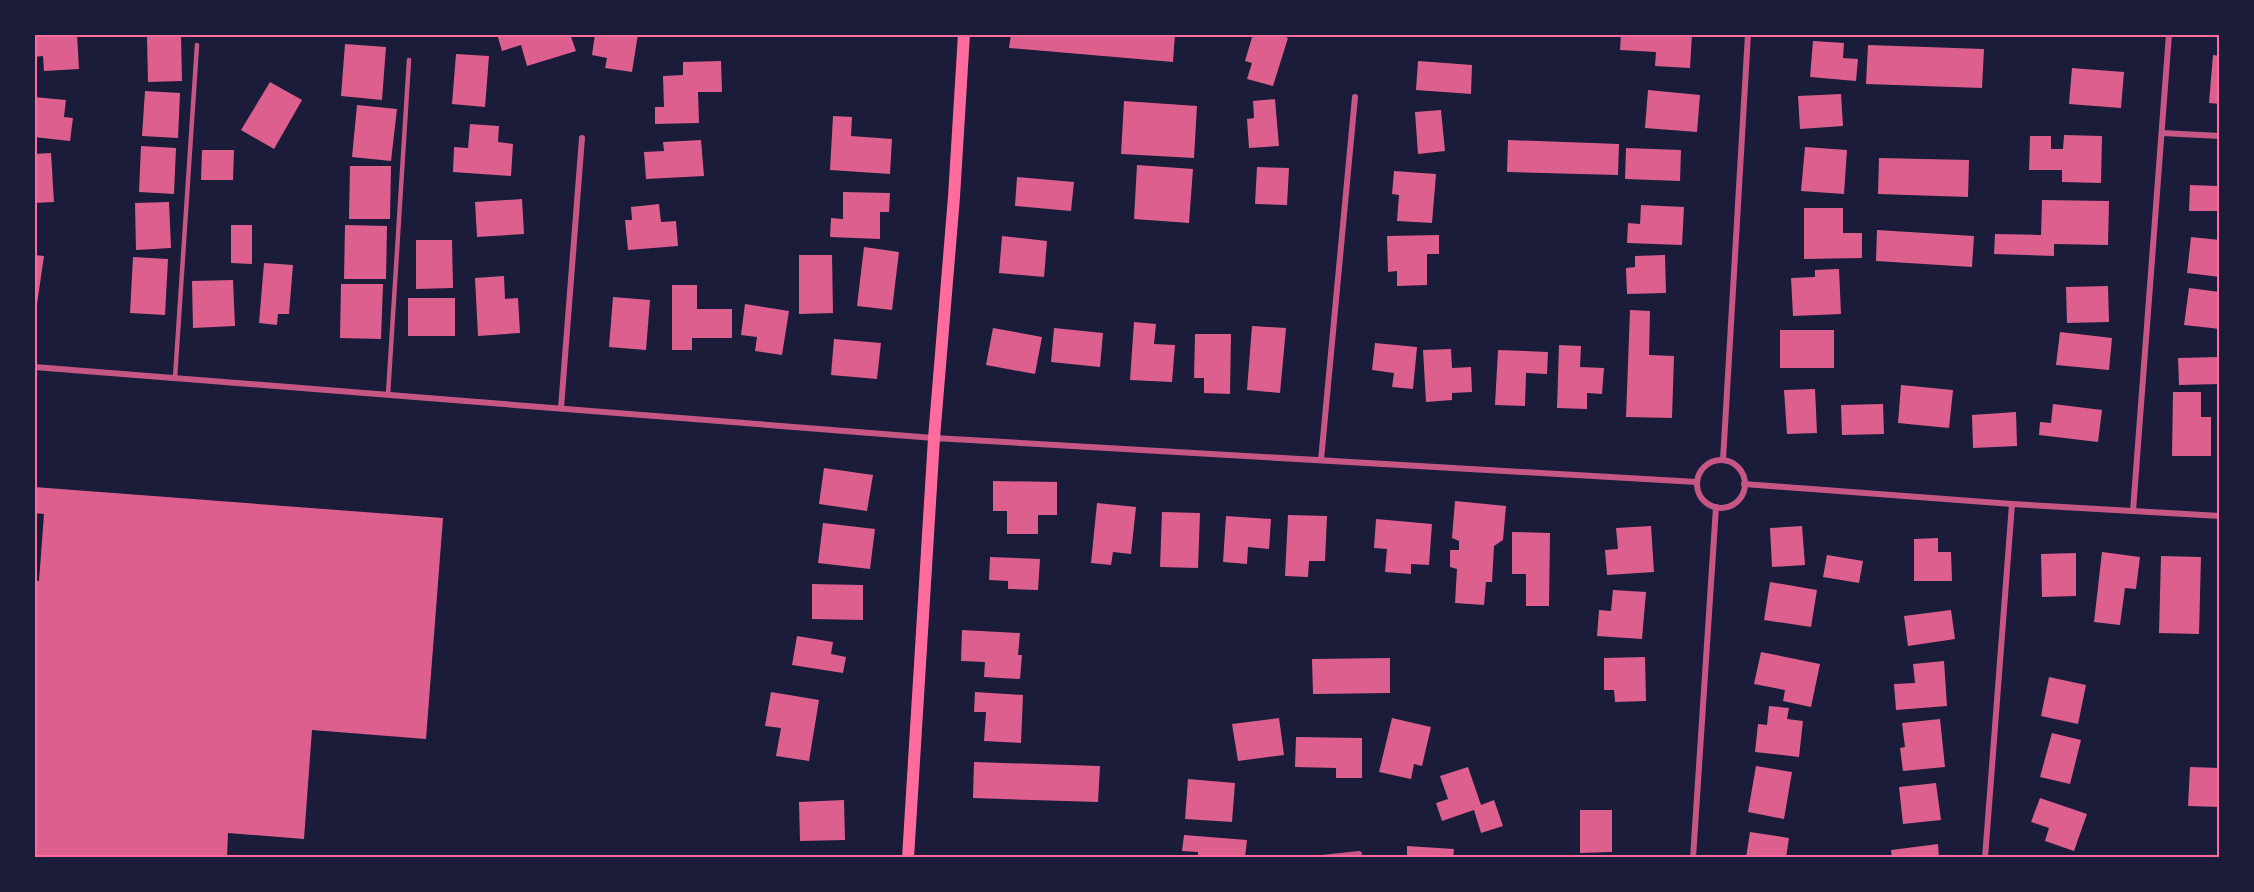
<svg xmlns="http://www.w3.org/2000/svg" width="2254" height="892" viewBox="0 0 2254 892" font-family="Arial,sans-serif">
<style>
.building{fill:#dd5f8e}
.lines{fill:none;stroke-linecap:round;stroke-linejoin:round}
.service{stroke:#c65784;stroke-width:4.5}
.minor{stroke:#c65784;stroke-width:6}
.secondary{stroke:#ff6b9d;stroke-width:12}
.neatline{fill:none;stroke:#ff6b9d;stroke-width:2}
</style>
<rect width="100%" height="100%" fill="#1b1b3a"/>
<g class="building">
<path d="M 34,34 L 77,34 L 79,69 L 44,71 L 43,56 L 34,57 Z"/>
<path d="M 497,34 L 570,34 L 576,51 L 527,66 L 521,45 L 502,51 Z"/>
<path d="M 595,34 L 638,34 L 632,72 L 605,68 L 607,58 L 592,55 Z"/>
<path d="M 1011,34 L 1175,34 L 1173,62 L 1009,48 Z"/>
<path d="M 1253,34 L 1278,34 L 1288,38 L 1273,86 L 1247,79 L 1252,63 L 1245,61 Z"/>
<path d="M 1621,34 L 1692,34 L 1690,68 L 1655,66 L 1656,52 L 1620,50 Z"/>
<path d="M 181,36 L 182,81 L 148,82 L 147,37 Z"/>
<path d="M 1813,41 L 1844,43 L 1843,58 L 1858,59 L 1856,81 L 1810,77 Z"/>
<path d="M 345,44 L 386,47 L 382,100 L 341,96 Z"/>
<path d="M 1868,45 L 1984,49 L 1982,88 L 1866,84 Z"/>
<path d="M 456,54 L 489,56 L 485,107 L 452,104 Z"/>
<path d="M 2213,55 L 2220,56 L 2220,104 L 2209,103 Z"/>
<path d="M 721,61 L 722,92 L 698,92 L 699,123 L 655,124 L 655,107 L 664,107 L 663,76 L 683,75 L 683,62 Z"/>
<path d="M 1418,61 L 1472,65 L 1471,94 L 1416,90 Z"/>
<path d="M 2072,68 L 2124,72 L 2121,108 L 2069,104 Z"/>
<path d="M 270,82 L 302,100 L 274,149 L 241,130 Z"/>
<path d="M 1648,90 L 1700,95 L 1697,132 L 1645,128 Z"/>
<path d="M 145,91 L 180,93 L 178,138 L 142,136 Z"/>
<path d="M 1841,94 L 1843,126 L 1800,129 L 1798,96 Z"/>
<path d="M 34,97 L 66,100 L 64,117 L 73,118 L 70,141 L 34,137 Z"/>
<path d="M 1275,99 L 1279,146 L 1249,148 L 1247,119 L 1254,118 L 1253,101 Z"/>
<path d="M 1124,101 L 1197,106 L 1194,158 L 1121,154 Z"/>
<path d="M 357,105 L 397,109 L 391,161 L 352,157 Z"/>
<path d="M 1441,110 L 1445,151 L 1418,154 L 1415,112 Z"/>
<path d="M 833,116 L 852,117 L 851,136 L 892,139 L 890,174 L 830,170 Z"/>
<path d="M 470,124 L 499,126 L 498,142 L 513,144 L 511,176 L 453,172 L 454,147 L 468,148 Z"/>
<path d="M 2064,135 L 2102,136 L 2101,183 L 2062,182 L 2062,170 L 2029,170 L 2030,136 L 2051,136 L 2051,149 L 2063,149 Z"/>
<path d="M 701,140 L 704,176 L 646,179 L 644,152 L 664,151 L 663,142 Z"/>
<path d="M 1508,140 L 1619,144 L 1618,175 L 1507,172 Z"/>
<path d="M 141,146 L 176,148 L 174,194 L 139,192 Z"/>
<path d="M 1805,147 L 1847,150 L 1844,194 L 1801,191 Z"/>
<path d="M 1626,148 L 1681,150 L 1680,181 L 1625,179 Z"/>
<path d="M 202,150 L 234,150 L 233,180 L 201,180 Z"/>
<path d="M 51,153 L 54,202 L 34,203 L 34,154 Z"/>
<path d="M 1879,158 L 1969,160 L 1968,197 L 1878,194 Z"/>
<path d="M 1137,165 L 1193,169 L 1189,223 L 1134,219 Z"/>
<path d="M 350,166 L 391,166 L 390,219 L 349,219 Z"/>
<path d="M 1257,167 L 1289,168 L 1287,205 L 1255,204 Z"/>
<path d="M 1394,171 L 1436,174 L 1432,223 L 1397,221 L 1399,195 L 1392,194 Z"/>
<path d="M 1017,177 L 1074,182 L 1071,211 L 1015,206 Z"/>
<path d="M 2190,185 L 2218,186 L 2217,211 L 2189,211 Z"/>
<path d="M 843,192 L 890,193 L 889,212 L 880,212 L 880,239 L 830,237 L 831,218 L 843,219 Z"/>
<path d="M 522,199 L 524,234 L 477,237 L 475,202 Z"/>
<path d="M 2042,200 L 2109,201 L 2108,245 L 2054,244 L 2054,256 L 1994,254 L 1995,234 L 2041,235 Z"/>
<path d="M 169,202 L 171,248 L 136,250 L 135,203 Z"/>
<path d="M 659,204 L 661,222 L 676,221 L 678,246 L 628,250 L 625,220 L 632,220 L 631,207 Z"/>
<path d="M 1641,205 L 1684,207 L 1682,245 L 1627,243 L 1628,223 L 1640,224 Z"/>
<path d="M 1804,208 L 1843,208 L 1843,233 L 1862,233 L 1862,258 L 1804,259 Z"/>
<path d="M 231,225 L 252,225 L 252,264 L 231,263 Z"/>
<path d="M 345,225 L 387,226 L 386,279 L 344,279 Z"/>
<path d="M 1877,230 L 1974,236 L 1972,267 L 1876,261 Z"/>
<path d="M 1439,235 L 1439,254 L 1427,254 L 1427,285 L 1397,286 L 1397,271 L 1388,272 L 1387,236 Z"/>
<path d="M 1002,236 L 1047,241 L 1044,277 L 999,273 Z"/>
<path d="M 2191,237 L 2220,240 L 2220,277 L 2187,273 Z"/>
<path d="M 416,240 L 452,240 L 453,288 L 416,289 Z"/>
<path d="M 864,247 L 899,252 L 892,310 L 857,306 Z"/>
<path d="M 34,255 L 44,256 L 37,304 L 34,304 Z"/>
<path d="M 799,255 L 832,255 L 833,313 L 799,314 Z"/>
<path d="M 1665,255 L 1666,293 L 1627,294 L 1626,268 L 1635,267 L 1635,256 Z"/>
<path d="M 133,257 L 168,259 L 165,315 L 130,313 Z"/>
<path d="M 264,263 L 293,265 L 289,314 L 278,314 L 277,325 L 259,323 Z"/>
<path d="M 1839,269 L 1841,314 L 1793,316 L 1791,278 L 1815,277 L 1815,270 Z"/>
<path d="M 504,276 L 505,299 L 518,298 L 520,333 L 478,336 L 475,278 Z"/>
<path d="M 233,280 L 235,326 L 193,328 L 192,281 Z"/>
<path d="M 341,284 L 383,284 L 381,339 L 340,338 Z"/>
<path d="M 672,285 L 697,285 L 697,309 L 732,309 L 732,338 L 692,338 L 692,350 L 672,350 Z"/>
<path d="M 2108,286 L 2109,322 L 2067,323 L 2066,287 Z"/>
<path d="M 2189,288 L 2220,292 L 2220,329 L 2184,325 Z"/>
<path d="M 613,297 L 650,300 L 646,350 L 609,347 Z"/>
<rect x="408" y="298" width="47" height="38"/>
<path d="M 745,304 L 789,311 L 782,355 L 755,351 L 757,337 L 741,335 Z"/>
<path d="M 1630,310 L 1650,311 L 1649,355 L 1674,356 L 1672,418 L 1626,417 Z"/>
<path d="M 1134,322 L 1156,324 L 1154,344 L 1175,345 L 1172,382 L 1130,380 Z"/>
<path d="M 1252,326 L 1286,328 L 1280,393 L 1247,390 Z"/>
<path d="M 993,328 L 1042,337 L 1035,374 L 986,365 Z"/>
<path d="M 1054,328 L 1103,333 L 1100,367 L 1051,362 Z"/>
<rect x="1780" y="330" width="54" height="38"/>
<path d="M 2060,332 L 2112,338 L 2109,370 L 2056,365 Z"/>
<path d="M 1195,334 L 1231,334 L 1230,394 L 1204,393 L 1204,378 L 1194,378 Z"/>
<path d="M 834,339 L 881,343 L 877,379 L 831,375 Z"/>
<path d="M 1375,343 L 1417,347 L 1413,389 L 1392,387 L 1394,373 L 1372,370 Z"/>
<path d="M 1559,345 L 1581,346 L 1580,367 L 1604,368 L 1602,394 L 1587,393 L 1587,409 L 1557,408 Z"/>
<path d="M 1451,349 L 1452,368 L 1471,367 L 1472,392 L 1452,393 L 1452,400 L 1426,402 L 1423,350 Z"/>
<path d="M 1498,350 L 1548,352 L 1547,374 L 1526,373 L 1525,406 L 1495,405 Z"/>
<path d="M 2220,357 L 2220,384 L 2179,385 L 2178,358 Z"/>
<path d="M 1901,385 L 1953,390 L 1949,428 L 1898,423 Z"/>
<path d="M 1815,389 L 1817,433 L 1787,434 L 1784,390 Z"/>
<path d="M 2173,392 L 2201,392 L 2201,417 L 2211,417 L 2211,456 L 2172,456 Z"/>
<path d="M 1883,404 L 1884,434 L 1842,435 L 1841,405 Z"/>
<path d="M 2053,404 L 2102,410 L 2098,442 L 2039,435 L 2040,422 L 2051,423 Z"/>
<path d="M 2016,412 L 2017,446 L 1973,448 L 1972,415 Z"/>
<path d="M 824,468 L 873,475 L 867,511 L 819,504 Z"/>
<path d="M 993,481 L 1057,482 L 1057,515 L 1038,515 L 1038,534 L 1007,534 L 1007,511 L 993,511 Z"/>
<path d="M 34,487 L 443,518 L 426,739 L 312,730 L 304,839 L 228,833 L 227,858 L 34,858 L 34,580 L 39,581 L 44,514 L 34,513 Z"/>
<path d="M 1455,501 L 1506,506 L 1503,540 L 1494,546 L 1492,582 L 1486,582 L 1484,605 L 1455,603 L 1457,569 L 1450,567 L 1450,550 L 1459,550 L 1459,541 L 1452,538 Z"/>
<path d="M 1097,503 L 1136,507 L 1131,554 L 1113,552 L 1111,565 L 1091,563 Z"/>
<path d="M 1162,512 L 1200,513 L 1198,568 L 1160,567 Z"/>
<path d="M 1288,515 L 1327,516 L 1325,561 L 1309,561 L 1308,577 L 1285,576 Z"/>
<path d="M 1226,516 L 1271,519 L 1269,549 L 1248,547 L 1247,564 L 1223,562 Z"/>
<path d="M 1376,519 L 1432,524 L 1429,565 L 1411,564 L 1411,574 L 1385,572 L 1387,549 L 1374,548 Z"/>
<path d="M 823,523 L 875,529 L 870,569 L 818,563 Z"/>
<path d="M 1651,526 L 1654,572 L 1607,575 L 1605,550 L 1618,549 L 1616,528 Z"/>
<path d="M 1802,526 L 1805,565 L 1772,567 L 1770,528 Z"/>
<path d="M 1512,532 L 1550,533 L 1549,606 L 1526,606 L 1526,574 L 1512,574 Z"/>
<path d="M 1938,538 L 1938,552 L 1951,552 L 1952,581 L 1914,581 L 1914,539 Z"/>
<path d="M 2102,552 L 2140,557 L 2136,589 L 2125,588 L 2120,625 L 2094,622 Z"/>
<path d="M 2076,553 L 2076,596 L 2042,597 L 2041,554 Z"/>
<path d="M 1827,555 L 1863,561 L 1859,583 L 1823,577 Z"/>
<path d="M 2161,556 L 2201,557 L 2199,634 L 2159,633 Z"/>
<path d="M 990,557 L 1040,559 L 1038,590 L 1008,589 L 1008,581 L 989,580 Z"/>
<path d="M 1770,582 L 1817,590 L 1811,627 L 1764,620 Z"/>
<path d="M 812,584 L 863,585 L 863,620 L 812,619 Z"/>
<path d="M 1613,590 L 1646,592 L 1642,639 L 1597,636 L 1599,610 L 1611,611 Z"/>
<path d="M 1951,610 L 1955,639 L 1908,646 L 1904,616 Z"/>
<path d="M 962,630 L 1020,633 L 1018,655 L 1022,655 L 1020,679 L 984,677 L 985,662 L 961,661 Z"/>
<path d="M 797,636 L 833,642 L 831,654 L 846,657 L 843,673 L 792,665 Z"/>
<path d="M 1761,652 L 1820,664 L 1811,707 L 1783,701 L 1785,690 L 1754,684 Z"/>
<path d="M 1645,657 L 1646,701 L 1615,702 L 1614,690 L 1604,690 L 1604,658 Z"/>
<path d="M 1390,658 L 1390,693 L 1313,694 L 1312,659 Z"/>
<path d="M 1944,661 L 1947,706 L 1896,710 L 1894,684 L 1915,683 L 1913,664 Z"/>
<path d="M 2049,677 L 2086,685 L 2078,724 L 2041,716 Z"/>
<path d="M 771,692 L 819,700 L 809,761 L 776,756 L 781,728 L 765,726 Z"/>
<path d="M 975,692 L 1023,695 L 1021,743 L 984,741 L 986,712 L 974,712 Z"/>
<path d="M 1769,706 L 1789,708 L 1787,719 L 1803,721 L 1799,757 L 1755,752 L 1758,724 L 1767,725 Z"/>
<path d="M 1279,718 L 1284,755 L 1238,761 L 1232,724 Z"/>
<path d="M 1392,718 L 1431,727 L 1422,766 L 1414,764 L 1411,779 L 1379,772 Z"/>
<path d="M 1940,719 L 1945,767 L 1903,771 L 1900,748 L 1905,747 L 1902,723 Z"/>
<path d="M 2052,733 L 2081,740 L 2070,784 L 2040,777 Z"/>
<path d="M 1296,737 L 1362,738 L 1362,778 L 1336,778 L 1336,768 L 1295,767 Z"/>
<path d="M 974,762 L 1100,766 L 1098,802 L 973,798 Z"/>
<path d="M 1756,766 L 1792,772 L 1784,819 L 1748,812 Z"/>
<path d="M 1468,767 L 1481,805 L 1494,800 L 1503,826 L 1481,833 L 1474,810 L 1442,821 L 1436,803 L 1448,799 L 1440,776 Z"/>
<path d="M 2190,767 L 2220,768 L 2220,807 L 2188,806 Z"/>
<path d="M 1188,779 L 1235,783 L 1232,822 L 1185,819 Z"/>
<path d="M 1936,783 L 1941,820 L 1903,824 L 1899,787 Z"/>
<path d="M 2040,798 L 2087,814 L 2074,851 L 2045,841 L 2049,828 L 2031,822 Z"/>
<path d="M 844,800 L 845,840 L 800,841 L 799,802 Z"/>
<path d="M 1580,810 L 1612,810 L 1612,852 L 1580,853 Z"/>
<path d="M 1750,832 L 1789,838 L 1786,858 L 1746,858 Z"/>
<path d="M 1184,835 L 1247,840 L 1245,858 L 1198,858 L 1198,852 L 1182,851 Z"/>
<path d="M 1938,844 L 1939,858 L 1892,858 L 1891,850 Z"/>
<path d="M 1407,846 L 1454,849 L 1453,858 L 1407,858 Z"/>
<rect x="794" y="855" width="51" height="3"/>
</g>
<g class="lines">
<g class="service">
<path d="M 175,378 L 197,45"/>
<path d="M 388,395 L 409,60"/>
</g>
<g class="minor">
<path d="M 2162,133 L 2220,136"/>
<path d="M 34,367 L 934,438 L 1697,482"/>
<path d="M 561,408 L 582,138"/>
<path d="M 1321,460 L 1355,97"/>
<path d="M 1723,460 L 1748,34"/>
<circle cx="1721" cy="484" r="24"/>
<path d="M 1744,484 L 2012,504 L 2220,516"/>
<path d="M 2133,511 L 2169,34"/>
<path d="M 1321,858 L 1359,854"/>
<path d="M 1693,858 L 1716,507"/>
<path d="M 1985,858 L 2012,504"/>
</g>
<path class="secondary" d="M 908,858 L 934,438 L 954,197 L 964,34"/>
</g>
<rect width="2254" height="892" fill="none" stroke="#1b1b3a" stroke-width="72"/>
<rect x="36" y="36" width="2182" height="820" class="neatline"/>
</svg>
